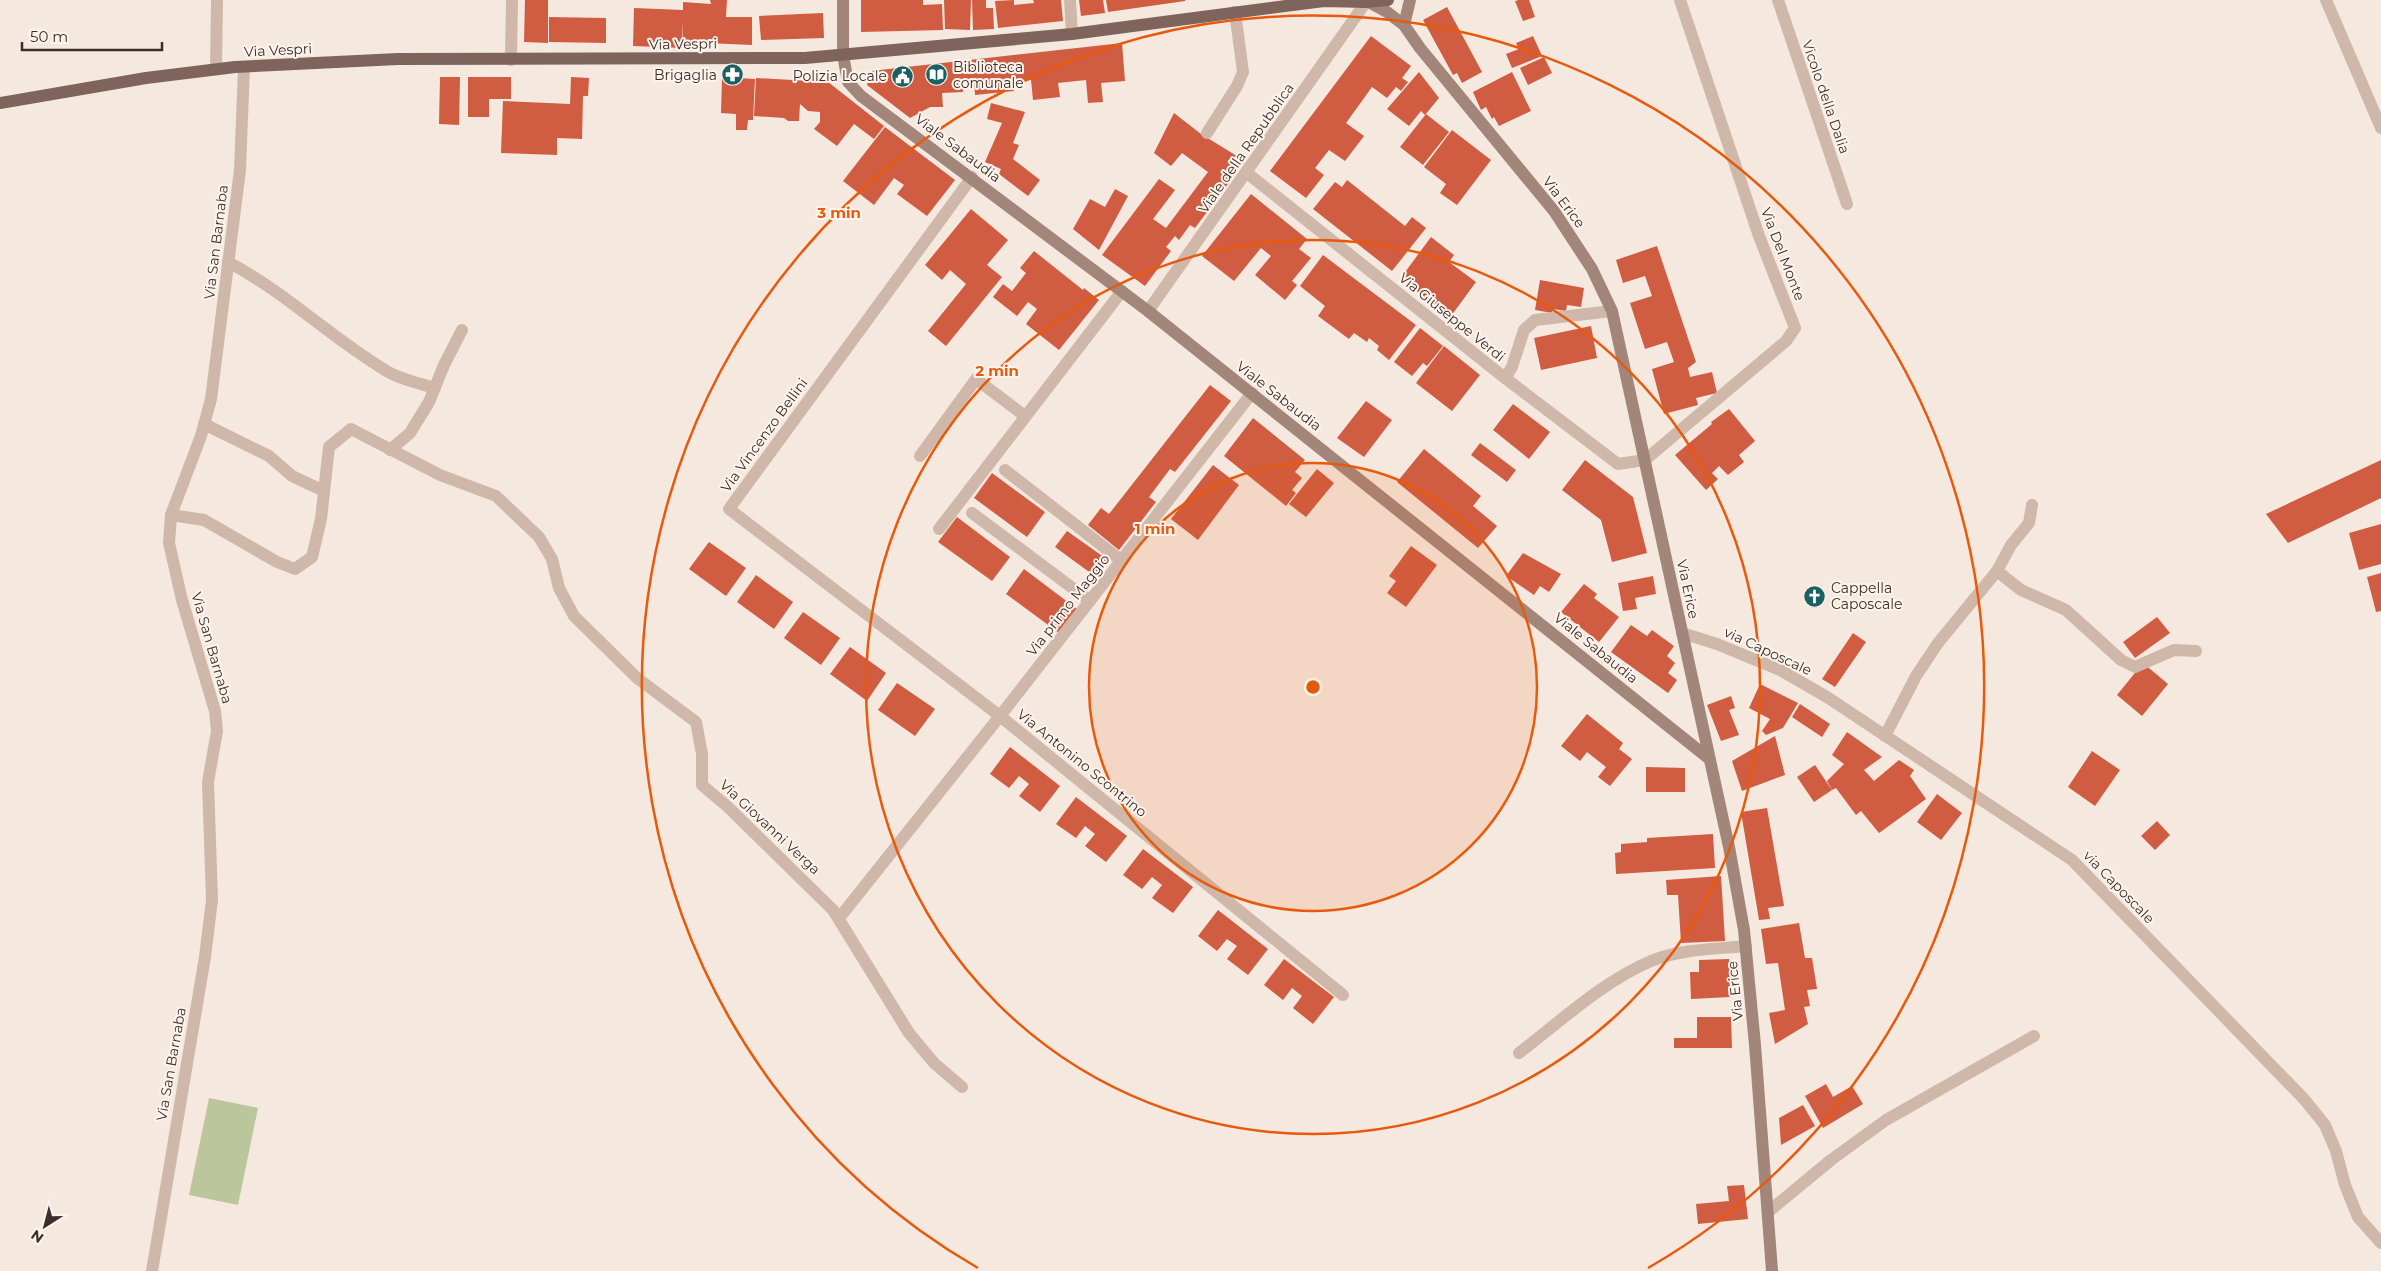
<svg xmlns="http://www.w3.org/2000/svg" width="2381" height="1271" viewBox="0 0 2381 1271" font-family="Montserrat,sans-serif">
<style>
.green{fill:#bbc69d}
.building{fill:#d05c42}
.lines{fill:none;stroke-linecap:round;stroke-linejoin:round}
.street{stroke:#cfb8a9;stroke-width:12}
.secondary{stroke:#a3867a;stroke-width:12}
.primary{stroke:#7e645a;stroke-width:12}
.ring{fill:none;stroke:#e8590c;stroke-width:2.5}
.labels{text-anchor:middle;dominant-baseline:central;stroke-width:4;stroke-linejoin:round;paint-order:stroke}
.street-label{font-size:14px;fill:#3b2e2a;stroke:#fcf4ec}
.poi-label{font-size:14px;fill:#3b2e2a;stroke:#fcf4ec;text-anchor:start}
.centre{fill:#e8590c;stroke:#fcf4ec;stroke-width:2.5}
.ring-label{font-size:15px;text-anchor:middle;font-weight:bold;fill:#e8590c;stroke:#fcf4ec;stroke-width:4;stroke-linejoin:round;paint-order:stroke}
</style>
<rect width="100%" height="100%" fill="#f5e9df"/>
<path class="green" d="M 209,1098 L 258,1108 L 238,1205 L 189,1195 Z"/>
<g class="building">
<path d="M 525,0 L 548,0 L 548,43 L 524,42 Z"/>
<path d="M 710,0 L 727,0 L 726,17 L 752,17 L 752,45 L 683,42 L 683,20 L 682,48 L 633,46 L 634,8 L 683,10 L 683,2 L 711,4 Z"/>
<path d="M 861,0 L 923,0 L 923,5 L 942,4 L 943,30 L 861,32 Z"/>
<path d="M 944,0 L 971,0 L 970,30 L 945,29 Z"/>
<path d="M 972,0 L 986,0 L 986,8 L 993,8 L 994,29 L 973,30 Z"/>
<path d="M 1014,0 L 1014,5 L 1034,3 L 1033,0 L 1061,0 L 1063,21 L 998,28 L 995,1 Z"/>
<path d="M 1079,0 L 1103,0 L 1105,13 L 1081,16 Z"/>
<path d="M 1106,0 L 1185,0 L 1185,1 L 1108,12 Z"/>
<path d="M 1519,0 L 1529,0 L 1535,17 L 1523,21 L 1515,1 Z"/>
<path d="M 1447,7 L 1482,72 L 1462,83 L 1457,73 L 1453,75 L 1423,20 Z"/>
<path d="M 823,13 L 824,38 L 761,40 L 759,16 Z"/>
<path d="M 549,17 L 606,18 L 606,43 L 549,42 Z"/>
<path d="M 1371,36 L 1411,66 L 1402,78 L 1408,82 L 1401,91 L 1396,87 L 1387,98 L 1372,87 L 1346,123 L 1364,136 L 1345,161 L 1329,150 L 1315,168 L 1324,175 L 1306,198 L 1270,171 Z"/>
<path d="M 1533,36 L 1542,56 L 1512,68 L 1506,54 L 1519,49 L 1516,43 Z"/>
<path d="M 1122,43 L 1125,81 L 1101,83 L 1103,102 L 1088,103 L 1086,80 L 1058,83 L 1060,97 L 1033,100 L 1031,80 L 1013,82 L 1014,91 L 975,95 L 974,79 L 962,79 L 963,92 L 942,93 L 943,107 L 930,107 L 910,118 L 867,85 L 871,71 Z"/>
<path d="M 1544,57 L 1552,73 L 1528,85 L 1520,68 Z"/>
<path d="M 1419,72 L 1439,98 L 1425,115 L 1421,111 L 1409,126 L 1387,109 Z"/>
<path d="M 1512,72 L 1531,111 L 1499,126 L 1494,117 L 1492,119 L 1486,107 L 1481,110 L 1473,92 Z"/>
<path d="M 440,77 L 460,77 L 459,125 L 439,124 Z"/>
<path d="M 468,77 L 511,77 L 511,99 L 489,99 L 489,117 L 468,117 Z"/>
<path d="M 571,77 L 589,78 L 588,96 L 583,96 L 582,139 L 557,138 L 557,155 L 501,153 L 503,101 L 570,104 Z"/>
<path d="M 722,77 L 755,79 L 753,120 L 748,120 L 747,130 L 736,130 L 736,114 L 721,113 Z"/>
<path d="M 756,78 L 828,82 L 884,126 L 874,139 L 854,124 L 837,146 L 814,129 L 820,122 L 820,112 L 808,111 L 800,104 L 799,121 L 788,121 L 784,118 L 754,116 Z"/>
<path d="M 991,103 L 1025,112 L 1013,143 L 1019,145 L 1013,159 L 1040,180 L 1028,196 L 999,174 L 1001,169 L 985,162 L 1002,123 L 987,119 Z"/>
<path d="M 1174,113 L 1201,134 L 1245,161 L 1195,228 L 1190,225 L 1179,240 L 1175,236 L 1166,247 L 1171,251 L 1145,286 L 1102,255 L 1159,179 L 1175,190 L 1153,219 L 1166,228 L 1208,172 L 1182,153 L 1171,166 L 1154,153 Z"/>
<path d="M 1426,114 L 1449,132 L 1423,165 L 1400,147 Z"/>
<path d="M 885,127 L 955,180 L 927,216 L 897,194 L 904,185 L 894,178 L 874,205 L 843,181 Z"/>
<path d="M 1452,130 L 1491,160 L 1457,205 L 1440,193 L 1446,184 L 1424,167 Z"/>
<path d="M 1347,180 L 1405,226 L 1412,217 L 1426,228 L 1392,271 L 1313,209 L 1335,182 L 1342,187 Z"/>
<path d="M 1115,189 L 1128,196 L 1099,250 L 1073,229 L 1090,199 L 1105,207 Z"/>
<path d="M 1251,194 L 1307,239 L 1299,249 L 1311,258 L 1292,281 L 1297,285 L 1285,300 L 1255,275 L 1271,256 L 1261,248 L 1234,281 L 1202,256 Z"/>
<path d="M 971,209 L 1008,240 L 987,265 L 1002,277 L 946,346 L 928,331 L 966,284 L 950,270 L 942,280 L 925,265 Z"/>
<path d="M 1431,237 L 1454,255 L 1449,262 L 1476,282 L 1451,316 L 1400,279 Z"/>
<path d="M 1657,246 L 1696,362 L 1688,368 L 1690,377 L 1712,372 L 1717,393 L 1696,398 L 1698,405 L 1664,414 L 1652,369 L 1674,362 L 1667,342 L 1645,349 L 1630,303 L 1652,296 L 1645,276 L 1623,283 L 1616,260 Z"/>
<path d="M 1034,251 L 1083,290 L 1084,288 L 1099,300 L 1059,350 L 1026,324 L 1037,309 L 1028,302 L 1017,316 L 993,297 L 1003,284 L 1012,291 L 1026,273 L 1020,268 Z"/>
<path d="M 1323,255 L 1416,325 L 1389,360 L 1377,350 L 1379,346 L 1369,338 L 1367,342 L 1354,333 L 1349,339 L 1318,316 L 1325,306 L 1300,286 Z"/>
<path d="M 1540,280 L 1584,288 L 1581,307 L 1567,305 L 1566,311 L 1553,309 L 1552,313 L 1535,310 Z"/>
<path d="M 1591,326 L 1597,358 L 1541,370 L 1534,338 Z"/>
<path d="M 1420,328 L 1443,346 L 1427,366 L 1423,363 L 1412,376 L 1394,362 Z"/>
<path d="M 1444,346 L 1480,375 L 1452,411 L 1416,383 Z"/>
<path d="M 1210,385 L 1231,401 L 1175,472 L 1170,469 L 1149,497 L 1156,502 L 1119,550 L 1088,525 L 1101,508 L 1109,514 Z"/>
<path d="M 1366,401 L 1392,420 L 1364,457 L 1337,438 Z"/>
<path d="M 1513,404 L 1550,432 L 1529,459 L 1493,430 Z"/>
<path d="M 1729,409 L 1755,441 L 1739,455 L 1744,462 L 1728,475 L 1719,466 L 1712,473 L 1718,479 L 1706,490 L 1675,455 L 1712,424 L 1711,422 Z"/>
<path d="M 1253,418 L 1305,460 L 1295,472 L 1302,478 L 1292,490 L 1296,493 L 1286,506 L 1224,456 Z"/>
<path d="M 1480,443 L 1516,470 L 1507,482 L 1471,455 Z"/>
<path d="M 1424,449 L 1481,496 L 1473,506 L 1497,526 L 1478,548 L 1397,482 Z"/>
<path d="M 1585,460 L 1633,497 L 1647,553 L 1612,562 L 1601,520 L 1562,490 Z"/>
<path d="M 2381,460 L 2381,498 L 2288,543 L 2266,514 Z"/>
<path d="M 1213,465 L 1239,485 L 1198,540 L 1171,519 Z"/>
<path d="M 1317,469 L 1334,483 L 1306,517 L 1289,504 Z"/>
<path d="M 992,473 L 1045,512 L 1027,537 L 974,498 Z"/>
<path d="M 957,517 L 1010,557 L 992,581 L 938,542 Z"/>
<path d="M 2381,524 L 2381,564 L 2359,570 L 2349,533 Z"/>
<path d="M 1067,531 L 1108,560 L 1096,577 L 1055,547 Z"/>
<path d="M 709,542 L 746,568 L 726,596 L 689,569 Z"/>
<path d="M 1411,546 L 1437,565 L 1406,607 L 1387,593 L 1396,581 L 1389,576 Z"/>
<path d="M 1523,553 L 1561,574 L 1549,592 L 1540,586 L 1534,595 L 1506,576 Z"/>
<path d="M 1024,569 L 1077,609 L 1059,633 L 1006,594 Z"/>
<path d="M 2381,573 L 2381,611 L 2376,612 L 2367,577 Z"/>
<path d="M 756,575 L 793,602 L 774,629 L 737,602 Z"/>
<path d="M 1653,576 L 1656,594 L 1635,598 L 1637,609 L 1623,611 L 1618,583 Z"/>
<path d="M 1584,584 L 1597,594 L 1594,598 L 1619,617 L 1599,642 L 1561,612 Z"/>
<path d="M 803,612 L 840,638 L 821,665 L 784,638 Z"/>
<path d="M 2157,617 L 2170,633 L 2135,658 L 2123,642 Z"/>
<path d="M 1631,625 L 1647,636 L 1652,630 L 1674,646 L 1667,656 L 1675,663 L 1668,673 L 1677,680 L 1668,693 L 1611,652 Z"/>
<path d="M 1853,633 L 1866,642 L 1835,687 L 1822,679 Z"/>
<path d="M 850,647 L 886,673 L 867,701 L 830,674 Z"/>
<path d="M 2143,663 L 2168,684 L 2142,716 L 2117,695 Z"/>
<path d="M 897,683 L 935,709 L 915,736 L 878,710 Z"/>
<path d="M 1760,684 L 1798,703 L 1783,728 L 1766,735 L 1762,731 L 1770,719 L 1749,708 Z"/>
<path d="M 1731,696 L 1735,708 L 1729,710 L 1739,735 L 1721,741 L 1707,705 Z"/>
<path d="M 1800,704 L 1830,724 L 1822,737 L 1792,717 Z"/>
<path d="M 1587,714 L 1623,743 L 1619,749 L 1632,759 L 1610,786 L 1598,777 L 1606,767 L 1587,752 L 1580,761 L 1561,746 Z"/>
<path d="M 1847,732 L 1882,757 L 1864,770 L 1874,781 L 1899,760 L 1914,770 L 1910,776 L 1926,799 L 1879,833 L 1861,811 L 1856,815 L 1836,788 L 1832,790 L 1827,781 L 1844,764 L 1832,755 Z"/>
<path d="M 1775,736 L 1785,775 L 1742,791 L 1732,761 Z"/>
<path d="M 1010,747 L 1060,786 L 1040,812 L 1019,796 L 1029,784 L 1019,776 L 1009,788 L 990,774 Z"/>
<path d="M 2092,751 L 2120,770 L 2095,806 L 2068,787 Z"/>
<path d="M 1815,765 L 1832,790 L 1814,802 L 1797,777 Z"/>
<path d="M 1646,767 L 1685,768 L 1685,792 L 1646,792 Z"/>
<path d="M 1937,794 L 1962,813 L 1941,840 L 1917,822 Z"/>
<path d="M 1076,797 L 1127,836 L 1106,862 L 1085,846 L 1095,834 L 1085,826 L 1076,838 L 1056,824 Z"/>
<path d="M 1767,808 L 1784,906 L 1768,908 L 1770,919 L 1759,920 L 1741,812 Z"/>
<path d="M 2157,821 L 2170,835 L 2155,850 L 2141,836 Z"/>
<path d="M 1713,834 L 1715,868 L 1616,874 L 1615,853 L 1621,852 L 1621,844 L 1647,842 L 1647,838 Z"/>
<path d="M 1143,849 L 1193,887 L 1173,913 L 1152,898 L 1162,885 L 1152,877 L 1142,889 L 1123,875 Z"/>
<path d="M 1721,876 L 1725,941 L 1681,943 L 1678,895 L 1667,895 L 1666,880 Z"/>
<path d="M 1218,910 L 1268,949 L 1248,975 L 1227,959 L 1237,946 L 1227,939 L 1217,951 L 1198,936 Z"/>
<path d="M 1799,923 L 1805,958 L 1812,958 L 1817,989 L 1807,990 L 1810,1006 L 1804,1007 L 1808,1024 L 1775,1044 L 1769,1013 L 1785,1010 L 1778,963 L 1766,964 L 1761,929 Z"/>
<path d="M 1284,959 L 1334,997 L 1313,1024 L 1293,1008 L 1302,996 L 1292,988 L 1283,1000 L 1264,985 Z"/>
<path d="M 1729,959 L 1730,997 L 1691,999 L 1690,972 L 1699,972 L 1699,960 Z"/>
<path d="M 1697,1017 L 1731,1017 L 1732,1048 L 1674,1048 L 1674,1038 L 1697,1038 Z"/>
<path d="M 1826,1084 L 1833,1097 L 1852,1086 L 1863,1104 L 1823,1128 L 1805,1096 Z"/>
<path d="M 1803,1105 L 1815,1126 L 1781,1145 L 1779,1118 Z"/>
<path d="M 1744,1185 L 1748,1219 L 1698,1224 L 1696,1204 L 1729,1201 L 1727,1186 Z"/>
</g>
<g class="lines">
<g class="street">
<path d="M 1070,0 L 1072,34"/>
<path d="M 1778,0 L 1847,204"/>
<path d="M 2326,0 L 2381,128"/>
<path d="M 511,60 L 512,0"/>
<path d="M 216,69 L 217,0"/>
<path d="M 1207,133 L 1237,86 L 1243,72 L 1235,12"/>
<path d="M 1247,173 L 1505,378 L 1618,464 L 1645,460 L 1786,341 L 1795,328 L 1759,236 L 1680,0"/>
<path d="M 972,177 L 729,509 L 1000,716 L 1343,995"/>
<path d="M 228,262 C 285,292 330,337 385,370 C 399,379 418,383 435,388"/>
<path d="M 1148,311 L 1366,2"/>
<path d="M 1505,378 L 1512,367 L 1524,330 L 1535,320 L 1612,311"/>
<path d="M 204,424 L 269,456 L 292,476 L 324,491"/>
<path d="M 390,450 L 410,433 L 429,402 L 444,365 L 462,330"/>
<path d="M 920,456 L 976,379 L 1025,416"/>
<path d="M 1005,470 L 1122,561"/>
<path d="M 972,513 L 1090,601"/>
<path d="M 171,515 L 204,520 L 277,562 L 295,569 L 312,557 L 321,519 L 329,447 L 351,429 L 440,475 L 496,496 L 539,537 L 552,559 L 559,588 L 574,616 L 637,678 L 696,722 L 702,754 L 702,785 L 728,807 L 833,910 L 909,1033 L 934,1063 L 962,1087"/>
<path d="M 939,529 L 1122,291"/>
<path d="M 1997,571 L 2021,590 L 2066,610 L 2121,660 L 2135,667 L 2174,650 L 2196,651"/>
<path d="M 1682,633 L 1717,644 L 1780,670 L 1827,697 L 2072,860 L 2304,1099 L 2325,1125 L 2336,1151 L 2345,1185 L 2358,1217 L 2381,1243"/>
<path d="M 1885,736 L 1916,676 L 1938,643 L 1997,571 L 2011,545 L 2029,523 L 2032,505"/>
<path d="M 840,917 L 1000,716 L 1252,393"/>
<path d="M 1519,1053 C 1561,1021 1602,982 1651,961 C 1680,949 1715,949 1746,946"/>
<path d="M 1768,1212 L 1831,1160 L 1886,1120 L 2034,1036"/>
<path d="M 152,1271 L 205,957 L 212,900 L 208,782 L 217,731 L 215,711 L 182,600 L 169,543 L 171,515 L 201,436 L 211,399 L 240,170 L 244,67"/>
</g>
<g class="secondary">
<path d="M 843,0 L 843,55 L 848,82 L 861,96 L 1148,311 L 1707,757"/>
<path d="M 1365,0 L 1387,12 L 1404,25 L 1420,48 L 1554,211 L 1592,269 L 1612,311 L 1729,847 L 1744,930 L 1755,1045 L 1772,1271"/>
<path d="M 1404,25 L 1410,0"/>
</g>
<path class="primary" d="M 0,103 L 146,78 L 235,67 L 398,59 L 805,58 L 1072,34 L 1324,1 L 1366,2 L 1388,0"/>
</g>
<circle cx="1313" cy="687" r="224" fill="#e8590c" fill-opacity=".12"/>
<g class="ring">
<circle cx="1313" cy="687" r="224"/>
<circle cx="1313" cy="687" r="447"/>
<path d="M978 1268A671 671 0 1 1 1648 1268"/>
</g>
<defs>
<symbol id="pharmacy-disc" viewBox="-11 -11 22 22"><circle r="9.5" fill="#1b6161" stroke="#fcf4ec"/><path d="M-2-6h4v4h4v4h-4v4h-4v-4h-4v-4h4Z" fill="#fff"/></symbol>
<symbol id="library-disc" viewBox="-11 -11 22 22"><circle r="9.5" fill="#1b6161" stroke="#fcf4ec"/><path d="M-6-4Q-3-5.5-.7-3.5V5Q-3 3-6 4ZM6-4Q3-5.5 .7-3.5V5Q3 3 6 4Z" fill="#fff"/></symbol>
<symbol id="civic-disc" viewBox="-11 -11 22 22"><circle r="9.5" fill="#1b6161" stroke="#fcf4ec"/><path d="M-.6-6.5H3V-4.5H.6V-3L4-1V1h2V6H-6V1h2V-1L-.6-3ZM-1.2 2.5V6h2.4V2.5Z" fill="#fff"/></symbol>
<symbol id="church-disc" viewBox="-11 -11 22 22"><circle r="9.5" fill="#1b6161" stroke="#fcf4ec"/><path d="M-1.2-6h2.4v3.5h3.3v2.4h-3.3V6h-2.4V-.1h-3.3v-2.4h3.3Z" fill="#fff"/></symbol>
</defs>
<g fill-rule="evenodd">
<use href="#pharmacy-disc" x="720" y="62" width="25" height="25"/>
<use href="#library-disc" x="924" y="62" width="25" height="25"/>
<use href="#civic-disc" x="890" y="64" width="25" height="25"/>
<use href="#church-disc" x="1802" y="584" width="25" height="25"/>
</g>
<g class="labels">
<g class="street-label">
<text transform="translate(683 44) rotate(-1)">Via Vespri</text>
<text transform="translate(278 50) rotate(-3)">Via Vespri</text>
<text transform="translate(1826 97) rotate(71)">Vicolo della Dalia</text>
<text transform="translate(958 148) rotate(37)">Viale Sabaudia</text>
<text transform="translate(1246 148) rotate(-55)">Viale della Repubblica</text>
<text transform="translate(1564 202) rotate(53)">Via Erice</text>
<text transform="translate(216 242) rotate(-83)">Via San Barnaba</text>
<text transform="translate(1783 254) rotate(69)">Via Del Monte</text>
<text transform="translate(1452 317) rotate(39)">Via Giuseppe Verdi</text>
<text transform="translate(1279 396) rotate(38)">Viale Sabaudia</text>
<text transform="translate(764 435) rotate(-54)">Via Vincenzo Bellini</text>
<text transform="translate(1688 589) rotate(78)">Via Erice</text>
<text transform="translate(1068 605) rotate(-52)">Via primo Maggio</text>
<text transform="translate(212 648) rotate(74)">Via San Barnaba</text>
<text transform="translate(1596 648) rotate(39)">Viale Sabaudia</text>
<text transform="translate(1768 651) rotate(25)">via Caposcale</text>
<text transform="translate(1082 763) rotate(39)">Via Antonino Scontrino</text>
<text transform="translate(770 827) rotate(43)">Via Giovanni Verga</text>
<text transform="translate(2119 887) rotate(46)">via Caposcale</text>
<text transform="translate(1735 991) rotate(-96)">Via Erice</text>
<text transform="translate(171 1064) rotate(-80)">Via San Barnaba</text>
</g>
<g class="poi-label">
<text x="953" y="67">Biblioteca<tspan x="953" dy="16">comunale</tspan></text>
<text x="717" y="75" text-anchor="end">Brigaglia</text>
<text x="887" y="76" text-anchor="end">Polizia Locale</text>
<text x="1831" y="588">Cappella<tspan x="1831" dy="16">Caposcale</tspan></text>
</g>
</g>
<circle cx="1313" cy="687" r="8" class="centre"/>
<g class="ring-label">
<text x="839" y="218">3 min</text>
<text x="997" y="376">2 min</text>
<text x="1155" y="534">1 min</text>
</g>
<g transform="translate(45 1226) rotate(216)" stroke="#fcf4ec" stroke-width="4" paint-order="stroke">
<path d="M0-4L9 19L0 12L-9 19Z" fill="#3b2e2a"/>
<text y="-8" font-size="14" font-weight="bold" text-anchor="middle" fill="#3b2e2a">N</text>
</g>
<path d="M22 42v8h140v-8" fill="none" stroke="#3b2e2a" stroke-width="2.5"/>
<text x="30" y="42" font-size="15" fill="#3b2e2a" stroke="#fcf4ec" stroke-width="4" paint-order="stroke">50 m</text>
</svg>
